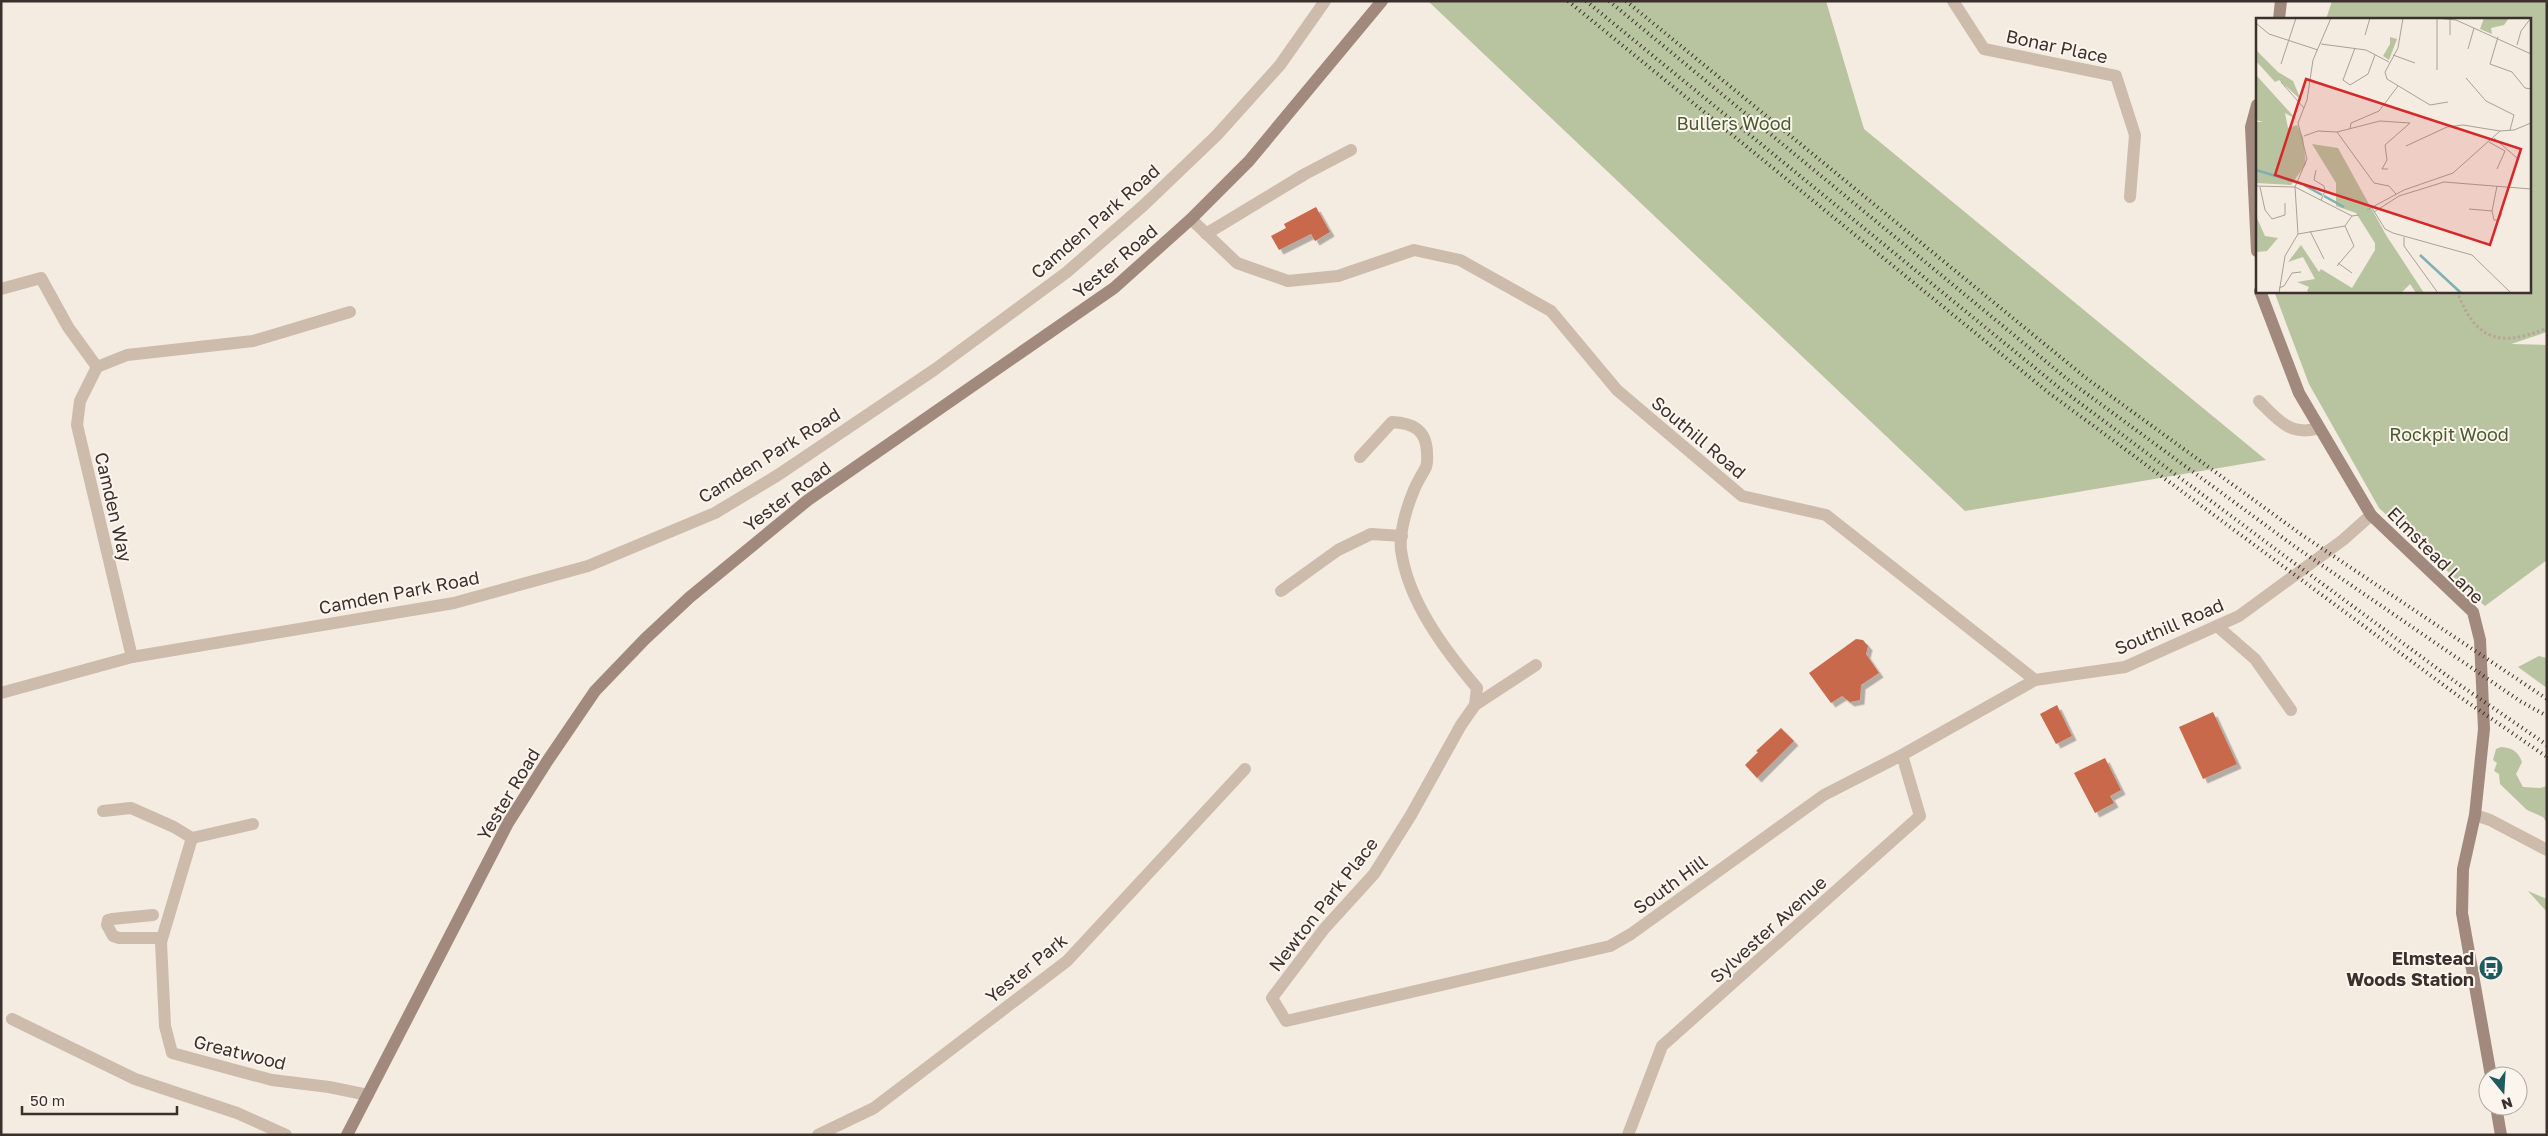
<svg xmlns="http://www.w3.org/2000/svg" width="2548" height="1136" viewBox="0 0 2548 1136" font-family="'Golos Text',sans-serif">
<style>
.green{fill:#b8c4a0}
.building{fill:#c8694b;filter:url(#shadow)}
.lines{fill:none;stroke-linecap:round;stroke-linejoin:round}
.path{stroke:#b9a596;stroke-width:3;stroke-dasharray:2.5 2.5;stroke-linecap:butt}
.lane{stroke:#cdbbac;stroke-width:12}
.street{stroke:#cdbbac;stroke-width:12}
.secondary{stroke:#a18a7d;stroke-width:12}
.rail{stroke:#3b302b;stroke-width:4;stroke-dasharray:1 4;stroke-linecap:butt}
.labels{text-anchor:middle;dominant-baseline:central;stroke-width:4;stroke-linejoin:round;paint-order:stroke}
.street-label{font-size:18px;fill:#3b302b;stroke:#fbf5ee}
.park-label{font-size:18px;fill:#4a5a2e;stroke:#fbf5ee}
.poi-label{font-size:18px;font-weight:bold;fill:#3b302b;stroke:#fbf5ee;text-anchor:end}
.inset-river{fill:none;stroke:#7fb0b2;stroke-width:2.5}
.inset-road{fill:none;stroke:#aaa098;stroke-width:1}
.view{fill:#d62828;fill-opacity:0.15;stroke:#d62828;stroke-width:2.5}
.inset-edge{fill:none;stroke:#3b302b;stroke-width:2.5}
</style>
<defs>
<filter id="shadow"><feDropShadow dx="4.5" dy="4.5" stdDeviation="0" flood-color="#0004"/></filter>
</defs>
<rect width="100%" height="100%" fill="#f4ebe1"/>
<g class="green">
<path d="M 1428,1 L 1826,1 L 1864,129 L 2266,460 L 1965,511 Z"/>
<path d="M 2332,1 L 2547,1 L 2547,332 L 2511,344 L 2547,345 L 2547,560 L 2485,606 L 2379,508 L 2309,384 L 2274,291 L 2529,291 L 2529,19 L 2326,19 Z"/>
<path d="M 2539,656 L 2547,658 L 2547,688 L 2518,667 Z"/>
<path d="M 2501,747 C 2512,748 2518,751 2522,762 L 2516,774 L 2523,787 L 2540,788 L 2547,786 L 2547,823 L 2543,817 L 2527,810 L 2500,784 L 2499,774 L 2494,771 L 2497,763 L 2493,760 L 2496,749 Z"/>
<path d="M 2528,891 L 2547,899 L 2547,912 Z"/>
</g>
<g class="building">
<path d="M 1316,207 L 1330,232 L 1315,241 L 1311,234 L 1279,250 L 1271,236 L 1286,228 L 1284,224 Z"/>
<path d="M 1856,639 L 1863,640 L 1868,646 L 1866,654 L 1879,673 L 1861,685 L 1860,700 L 1850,702 L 1842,696 L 1831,703 L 1809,673 Z"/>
<path d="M 2057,705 L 2072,736 L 2056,744 L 2040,714 Z"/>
<path d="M 2213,712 L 2237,764 L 2203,779 L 2179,727 Z"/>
<path d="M 1781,728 L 1794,741 L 1757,778 L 1745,765 L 1758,752 L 1756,751 Z"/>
<path d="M 2105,758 L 2121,790 L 2110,796 L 2114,803 L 2095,813 L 2074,773 Z"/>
</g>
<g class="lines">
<path class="path" d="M 2457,291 C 2475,340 2499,348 2547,328"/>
<g class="lane">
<path d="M 1206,234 L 1305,174 L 1351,150"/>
<path d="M 2259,401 C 2278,420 2291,437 2319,428"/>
<path d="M 2217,626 L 2255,659 L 2291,710"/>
<path d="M 153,915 L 112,919 L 108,920 L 107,925 L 113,936 L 119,938 L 162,938"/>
</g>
<g class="street">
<path d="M 1953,1 L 1984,49 L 2116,76 L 2135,135 L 2130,197"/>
<path d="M 1191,219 L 1237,263 L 1288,281 L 1338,276 L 1414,250 L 1460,260 L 1551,311 L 1617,390 L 1742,496 L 1826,515 L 2035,680 L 2125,667 L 2239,616 L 2343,540 L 2371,515"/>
<path d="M 1,289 L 41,278 L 68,327 L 97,367 L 127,355 L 253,341 L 350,312"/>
<path d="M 97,367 L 80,401 L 77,425 L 132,657"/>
<path d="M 1360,457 L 1392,422 C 1412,423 1426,429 1427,452 C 1427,457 1428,462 1426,467 C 1422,475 1417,482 1414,490 C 1407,506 1399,533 1401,550 C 1408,601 1444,649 1477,688 L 1475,705 L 1461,725 L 1411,815 L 1374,874 L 1324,929 L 1272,998 L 1286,1021 L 1610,946 L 1631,934 L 1824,795 L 1902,755 L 2035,680"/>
<path d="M 1281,591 L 1338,550 L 1371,534 L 1402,536"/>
<path d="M 1,693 L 132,657 L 454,603 L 588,566 L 715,513 L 778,475 L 934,370 L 1067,272 L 1144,205 L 1217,135 L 1280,65 L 1325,1"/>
<path d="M 1475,705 L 1536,665"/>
<path d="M 103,811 L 131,808 L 174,827 L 192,838 L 253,824"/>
<path d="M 2475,815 L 2490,820 L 2547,850"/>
<path d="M 192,838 L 161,942 L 165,1026 L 172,1053 L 272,1080 L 329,1087 L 368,1095"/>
<path d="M 12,1019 L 135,1079 L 237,1113 L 286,1135"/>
<path d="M 818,1135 L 874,1108 L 1067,961 L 1245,769"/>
<path d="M 1628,1135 L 1662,1046 L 1920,816 L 1902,755"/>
</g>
<g class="secondary">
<path d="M 2279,19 L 2281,1"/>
<path d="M 2257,105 L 2251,127 L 2257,251"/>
<path d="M 2260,291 L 2299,393 L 2371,515 L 2473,612 L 2480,640 L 2484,729 L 2475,815 L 2463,869 L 2462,913 L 2491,1076"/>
<path d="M 2496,1106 L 2501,1135"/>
<path d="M 347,1135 L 508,823 L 548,760 L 595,691 L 645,639 L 690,597 L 808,500 L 1114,288 L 1191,219 L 1249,161 L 1382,1"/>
</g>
<g class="rail">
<path d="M 1568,1 L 2049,393 L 2457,695 L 2547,757"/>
<path d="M 1586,1 L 2057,386 L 2286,557 L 2457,683 L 2547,745"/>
<path d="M 1609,1 L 2072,383 L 2294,546 L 2520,701 L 2547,716"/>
<path d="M 1626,1 L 2086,378 L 2302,535 L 2547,699"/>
</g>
</g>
<defs>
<symbol id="bus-disc" viewBox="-11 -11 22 22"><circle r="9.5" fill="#1f5a5e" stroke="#fbf5ee"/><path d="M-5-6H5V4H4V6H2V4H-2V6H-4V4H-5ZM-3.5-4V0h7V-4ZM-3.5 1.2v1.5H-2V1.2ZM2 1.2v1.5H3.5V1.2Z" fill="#fff"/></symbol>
</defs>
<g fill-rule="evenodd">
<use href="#bus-disc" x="2477" y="954" width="28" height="28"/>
</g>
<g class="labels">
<g class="street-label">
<text transform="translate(2057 46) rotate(12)">Bonar Place</text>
<text transform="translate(1095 221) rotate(-41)">Camden Park Road</text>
<text transform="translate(1115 261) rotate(-40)">Yester Road</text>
<text transform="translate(1699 437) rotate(40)">Southill Road</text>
<text transform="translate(769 455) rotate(-32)">Camden Park Road</text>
<text transform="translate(787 496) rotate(-37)">Yester Road</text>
<text transform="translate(114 507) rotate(77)">Camden Way</text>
<text transform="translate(2436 555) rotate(45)">Elmstead Lane</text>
<text transform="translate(399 592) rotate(-11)">Camden Park Road</text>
<text transform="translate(2169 626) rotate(-23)">Southill Road</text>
<text transform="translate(508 794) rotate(-59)">Yester Road</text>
<text transform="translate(1670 884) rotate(-36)">South Hill</text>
<text transform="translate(1323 904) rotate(-52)">Newton Park Place</text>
<text transform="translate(1768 929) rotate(-42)">Sylvester Avenue</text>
<text transform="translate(1026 968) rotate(-39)">Yester Park</text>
<text transform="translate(240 1052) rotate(14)">Greatwood</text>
</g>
<g class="park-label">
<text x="1734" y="123">Bullers Wood</text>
<text x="2449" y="434">Rockpit Wood</text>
</g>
<g class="poi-label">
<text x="2474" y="958">Elmstead<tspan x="2474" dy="21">Woods Station</tspan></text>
</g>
</g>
<g transform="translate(2256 18)">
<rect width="275" height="275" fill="#f4ebe1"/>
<path d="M 228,0 L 253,0 L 248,7 L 235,10 L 236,16 L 224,11 ZM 134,19 L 141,21 L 133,42 L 127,38 L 134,26 ZM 0,32 L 22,54 L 37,63 L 45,82 L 23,62 L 19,64 L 0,43 ZM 0,57 L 40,101 L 29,95 L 32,110 L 41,107 L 47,119 L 50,146 L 35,167 L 0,165 L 0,104 L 7,104 L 0,102 ZM 56,126 L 82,130 L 130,217 L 168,275 L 160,275 L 154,266 L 145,275 L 54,275 L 51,273 L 53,269 L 41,264 L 59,261 L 47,239 L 32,244 L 45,227 L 63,254 L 65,251 L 96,270 L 119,232 L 119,225 L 100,195 L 80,188 L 80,165 ZM 0,198 L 9,218 L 22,220 L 11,233 L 0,234 Z" fill="#b8c4a0"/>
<path class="inset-river" d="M 0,152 L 36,163M 48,167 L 66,177M 68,178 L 88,189M 164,237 L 205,275"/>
<path class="inset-road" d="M 147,0 L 142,30 L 129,54 L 131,61 L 174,87 L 192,84M 180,0 L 200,2 L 275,36M 181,0 L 181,52M 194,1 L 194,17M 1,6 L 13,16 L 62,32M 109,17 L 114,0M 242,19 L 234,46 L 256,54 L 269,70 L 275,71M 65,26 L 110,32 L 133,44M 261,27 L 265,13 L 275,0M 99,30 L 87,62 L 94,67 L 112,56 L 119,37M 212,31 L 218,10M 137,37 L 159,45M 25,46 L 40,0M 210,60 L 230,83 L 258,97 L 254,112M 25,64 L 48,90M 94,111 L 95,105 L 123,93 L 142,68M 81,114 L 124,103 L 154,105 L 129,127 L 131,142 L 126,151 L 132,151M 48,118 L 62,113 L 81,114 L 118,165 L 133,168 L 140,176M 238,120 L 261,140M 233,124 L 249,133 L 241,151M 150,128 L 191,109 L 207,107 L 244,113M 60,152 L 58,162 L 68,168 L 69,173 L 65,182M 0,168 L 39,169 L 96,198M 4,169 L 9,192 L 16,201 L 29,197 L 29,185M 116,190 L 129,211 L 137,215 L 216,237 L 255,275M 213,191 L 236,193 L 238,202 L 243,202 L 246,195M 111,192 L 148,172 L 197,155 L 244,113 L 258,112 L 275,105M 236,193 L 241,168M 118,194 L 143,178 L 188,164 L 275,171M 54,213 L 68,241M 42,216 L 89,208 L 96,198 L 103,197M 148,219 L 148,228 L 182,275M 82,245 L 96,255M 81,248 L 98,228 L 89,208M 23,270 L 28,268 L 36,255 L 45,254M 23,275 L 29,238 L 42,216 L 39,169 L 51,141 L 42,105 L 51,82 L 57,42 L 75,0"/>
<path class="view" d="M 50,61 L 265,131 L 234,227 L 19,157 Z"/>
<rect width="275" height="275" class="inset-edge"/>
</g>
<rect width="2548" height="1136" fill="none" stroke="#3b302b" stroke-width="5"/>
<g transform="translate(2503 1091) rotate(162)"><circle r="24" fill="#fbf5ee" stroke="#aea6a0"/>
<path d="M0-4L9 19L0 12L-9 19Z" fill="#1f5a5e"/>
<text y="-8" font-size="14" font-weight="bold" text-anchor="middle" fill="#3b302b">N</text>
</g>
<path d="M22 1106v8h155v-8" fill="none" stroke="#3b302b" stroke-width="2.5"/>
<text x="30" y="1106" font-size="15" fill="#3b302b" stroke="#fbf5ee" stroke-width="4" paint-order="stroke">50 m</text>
</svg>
